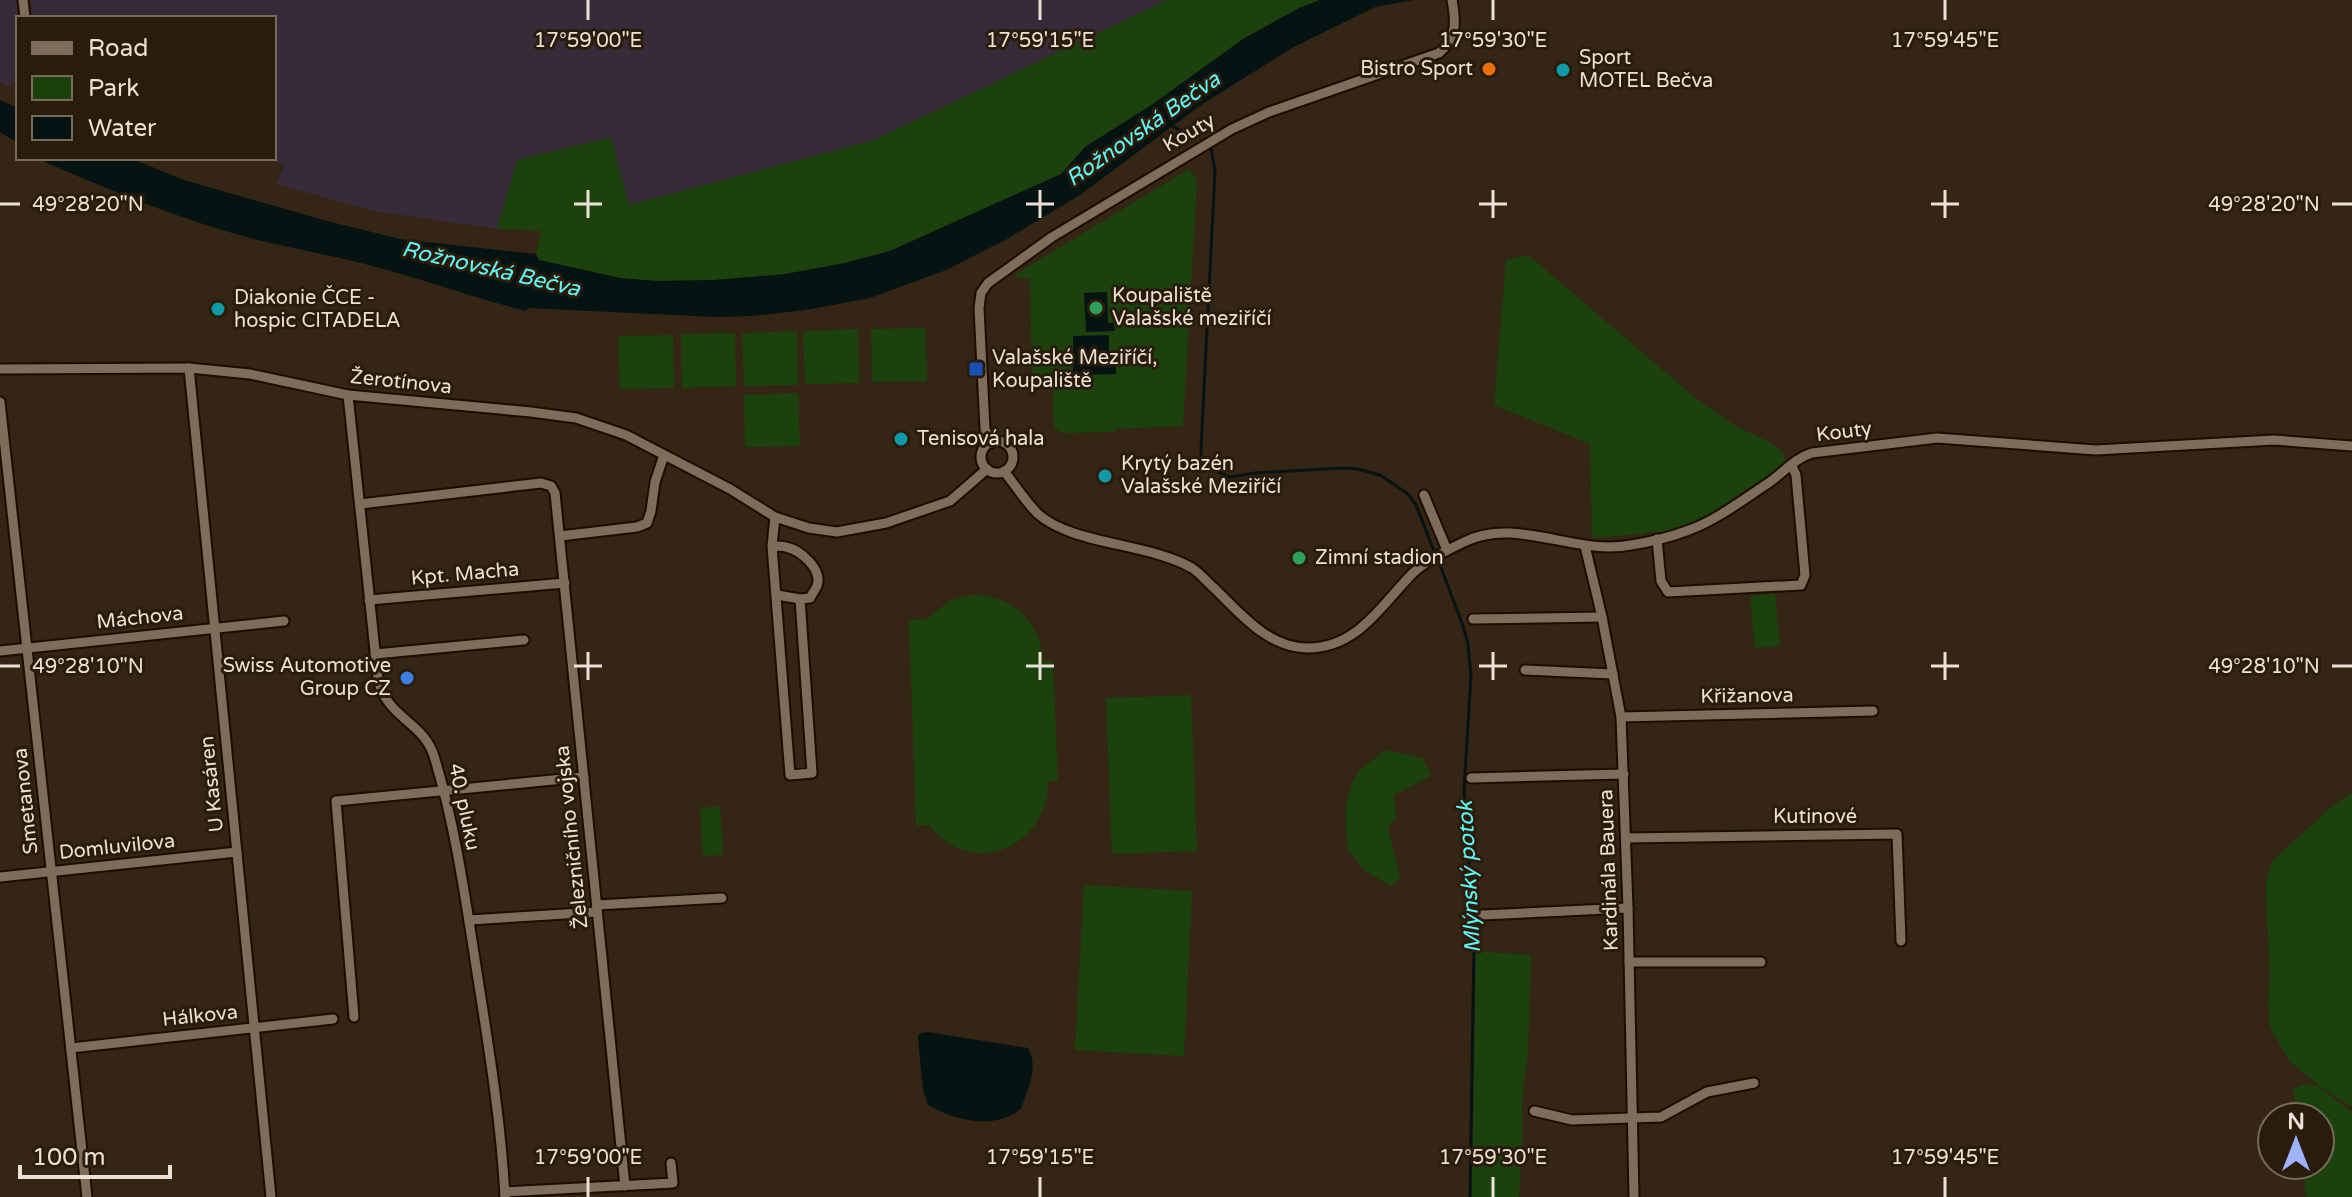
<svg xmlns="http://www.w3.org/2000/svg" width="2352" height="1197" viewBox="0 0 2352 1197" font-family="'Varela Round',sans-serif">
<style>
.industrial{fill:#372b39}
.green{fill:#1b420c}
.water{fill:#061313}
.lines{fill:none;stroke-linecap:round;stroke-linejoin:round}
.stream{stroke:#061313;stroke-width:3}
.minor-casing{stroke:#1b0e01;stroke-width:13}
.minor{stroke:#7e6d5a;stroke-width:9}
.ticks{fill:none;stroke:#ebe1d6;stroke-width:3}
.food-dot{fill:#e8710a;stroke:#2a1c0b;stroke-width:3}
.culture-dot{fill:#0f9aa8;stroke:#2a1c0b;stroke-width:3}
.leisure-dot{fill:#2e9e5b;stroke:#2a1c0b;stroke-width:3}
.transit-dot{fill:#1a4fb4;stroke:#2a1c0b;stroke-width:3}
.shop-dot{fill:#3f7fe0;stroke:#2a1c0b;stroke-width:3}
.labels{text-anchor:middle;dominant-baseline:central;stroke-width:6;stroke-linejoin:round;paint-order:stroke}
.poi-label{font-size:20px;fill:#ebe1d6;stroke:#2a1c0b;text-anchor:start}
.street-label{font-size:20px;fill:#ebe1d6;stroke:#2a1c0b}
.water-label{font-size:22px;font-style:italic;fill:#63f4f6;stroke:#2a1c0b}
.ticks-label{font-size:20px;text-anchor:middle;fill:#ebe1d6;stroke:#2a1c0b;stroke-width:6;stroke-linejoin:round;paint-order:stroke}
</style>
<rect width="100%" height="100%" fill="#342514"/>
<g class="industrial">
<path d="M 0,0 L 17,0 L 18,74 L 11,87 L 0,83 Z"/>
<path d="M 31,0 L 1167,0 L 874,140 L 629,205 L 611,137 L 517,160 L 497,229 L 373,211 L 276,184 L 285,165 L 266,158 L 274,158 L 274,18 L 32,18 Z"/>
</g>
<g class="green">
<path d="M 1167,0 L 1320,0 L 1299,8 L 1243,39 L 1153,104 L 1085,147 L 1061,174 L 890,251 L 845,263 L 782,275 L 714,280 L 657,281 L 619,278 L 538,260 L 536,254 L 541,231 L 497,229 L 517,160 L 611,137 L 629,205 L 874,140 Z"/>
<path d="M 1189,169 L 1197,180 L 1183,426 L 1115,429 L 1114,432 L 1064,433 L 1054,428 L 1052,378 L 1032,378 L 1030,278 L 1016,278 L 1016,274 Z"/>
<path d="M 1528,255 L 1698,400 L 1737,427 L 1770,442 L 1783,453 L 1785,458 L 1782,464 C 1773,474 1759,481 1747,489 C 1727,503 1690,529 1665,531 C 1641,534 1616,536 1592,538 L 1590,444 L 1494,405 L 1506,260 Z"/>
<path d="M 925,328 L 927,381 L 872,382 L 871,329 Z"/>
<path d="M 858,329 L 859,383 L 805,384 L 803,331 Z"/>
<path d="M 797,331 L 798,385 L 744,386 L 742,333 Z"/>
<path d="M 735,333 L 736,386 L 682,388 L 681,334 Z"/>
<path d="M 673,335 L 674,388 L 620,389 L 618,336 Z"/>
<path d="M 798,393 L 800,446 L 745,447 L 744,395 Z"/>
<path d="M 1775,594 L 1780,646 L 1755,648 L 1750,596 Z"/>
<path d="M 970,595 C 1011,594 1040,620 1043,661 L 1053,661 L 1058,781 L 1048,781 C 1048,848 972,880 929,825 L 916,826 L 909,620 L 927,619 L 949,601 Z"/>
<path d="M 1191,695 L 1197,851 L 1112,854 L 1106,698 Z"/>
<path d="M 1385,750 L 1423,758 L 1431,776 L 1394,795 L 1396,818 L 1388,827 L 1400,878 L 1391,886 L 1364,870 L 1348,850 L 1346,831 L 1346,805 L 1352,783 L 1359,771 Z"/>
<path d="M 2352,793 L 2352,1107 L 2321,1087 L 2290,1062 L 2270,1028 L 2268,1003 L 2270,976 L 2266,899 L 2266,881 L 2272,861 L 2330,808 Z"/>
<path d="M 720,806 L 723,855 L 703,856 L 700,808 Z"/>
<path d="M 1084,885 L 1192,891 L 1184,1056 L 1075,1050 Z"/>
<path d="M 1476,951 L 1531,955 L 1528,1051 L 1522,1098 L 1522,1149 L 1519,1197 L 1472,1197 Z"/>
<path d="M 2306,1084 L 2317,1086 L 2352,1112 L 2352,1197 L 2306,1197 L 2303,1165 L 2320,1165 L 2320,1117 L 2298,1117 L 2293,1092 L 2295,1088 Z"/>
</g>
<g class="water">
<path d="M 1320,0 L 1413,0 L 1375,7 L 1292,48 L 1201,105 L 1080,195 L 1007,239 L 946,270 L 870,298 L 806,310 L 752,316 L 715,317 L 529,308 L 526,311 C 471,297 417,277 361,263 C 326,254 289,248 254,239 C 182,220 114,192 47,163 L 39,158 L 130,158 L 184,180 L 327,221 L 400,239 L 536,254 L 539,260 L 620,278 L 657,281 L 714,280 L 785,274 L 845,263 L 890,251 L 1061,174 L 1085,147 L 1153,104 L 1243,39 L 1299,8 Z"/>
<path d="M 0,100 L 18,108 L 18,143 L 0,132 Z"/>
<path d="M 1107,292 L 1108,323 L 1114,323 L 1115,331 L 1086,332 L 1084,293 Z"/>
<path d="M 1109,335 L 1109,356 L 1116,356 L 1116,374 L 1073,375 L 1073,336 Z"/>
<path d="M 928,1032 L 1028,1048 C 1039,1067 1028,1089 1021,1109 C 994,1130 956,1121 928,1105 L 923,1090 L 918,1037 L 920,1033 Z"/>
</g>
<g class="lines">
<g class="stream">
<path d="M 1170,125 L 1192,136"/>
<path d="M 1211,148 L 1215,171 L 1201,449 L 1201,456 L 1208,468 L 1230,477 L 1255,473 L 1343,468 L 1358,469 L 1380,475 L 1408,494 L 1416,505 L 1434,551"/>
<path d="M 1439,562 L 1463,626 L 1468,644 L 1471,676 L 1464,789 L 1474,943 L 1470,1197"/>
</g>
<defs>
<g id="minor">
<path d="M 23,0 L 25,18"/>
<path d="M 189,368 L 271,1197"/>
<path d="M 0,369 L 189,368 L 250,374 L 348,395 L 531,412 L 576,418 L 626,435 L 730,489 L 775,517 L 809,528 L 837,532 L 886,523 L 950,501 L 987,469"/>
<path d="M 348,395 L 378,679 C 387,719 423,721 434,756 C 455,824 465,896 476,966 C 488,1043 501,1120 505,1197"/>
<path d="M 0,402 L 87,1197"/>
<circle cx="997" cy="457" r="16"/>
<path d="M 991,443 L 985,429 L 979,308 L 981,293 L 988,283 L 1052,237 L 1232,129 L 1269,112 L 1439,53 C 1457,38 1456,21 1452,0"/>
<path d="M 1004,471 C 1015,485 1025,501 1038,514 C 1073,545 1149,543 1192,568 C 1200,573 1207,582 1214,588 C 1241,614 1268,648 1308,648 C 1358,648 1381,605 1413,573 C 1427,560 1447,550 1464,542 C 1517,516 1575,556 1631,545 C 1650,542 1671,537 1689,530 C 1715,521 1744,499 1767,484 C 1782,474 1795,458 1812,453 L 1937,438 L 2096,450 L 2274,440 L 2352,446"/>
<path d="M 1424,495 L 1447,550"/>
<path d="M 360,504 L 541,483 L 551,486 L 555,493 L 625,1186"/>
<path d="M 560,536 L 637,527 L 647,523 L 651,511 L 655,482 L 664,455"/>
<path d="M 1657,539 L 1661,581 L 1668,592 L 1801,585 L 1805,575 L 1796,475 L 1792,466"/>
<path d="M 772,546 C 777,546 781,546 786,547 C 800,550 823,569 817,586 C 817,587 810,597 810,598 L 800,599 L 812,773 L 790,775 L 772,546 L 775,517"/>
<path d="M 1585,546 L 1602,617 L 1621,717 L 1628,908 L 1634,1197"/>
<path d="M 777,595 L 800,599"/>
<path d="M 369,600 L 565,583"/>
<path d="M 1473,619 L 1602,617"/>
<path d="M 0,651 L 284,621"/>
<path d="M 375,654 L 524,640"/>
<path d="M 1525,670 L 1613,674"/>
<path d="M 1621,717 L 1873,711"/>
<path d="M 1471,778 L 1624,774"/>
<path d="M 1626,838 L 1897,834 L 1901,941"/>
<path d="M 0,877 L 237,852"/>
<path d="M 597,905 L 722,898"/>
<path d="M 1482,915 L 1628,908"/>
<path d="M 469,920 L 597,912"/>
<path d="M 1629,962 L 1761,962"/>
<path d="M 354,1017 L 336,801 L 584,777"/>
<path d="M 71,1048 L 333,1019"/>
<path d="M 1534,1111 L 1572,1120 L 1661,1117 L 1707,1092 L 1754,1083"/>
<path d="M 505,1192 L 673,1183 L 671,1163"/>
</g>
</defs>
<use href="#minor" class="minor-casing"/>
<use href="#minor" class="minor"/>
</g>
<path class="ticks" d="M 588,0 L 588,20M 1040,0 L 1040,20M 1493,0 L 1493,20M 1945,0 L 1945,20M 588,190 L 588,218M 1040,190 L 1040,218M 1493,190 L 1493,218M 1945,190 L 1945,218M 0,204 L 20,204M 574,204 L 602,204M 1026,204 L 1054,204M 1479,204 L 1507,204M 1931,204 L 1959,204M 2332,204 L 2352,204M 588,652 L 588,680M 1040,652 L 1040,680M 1493,652 L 1493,680M 1945,652 L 1945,680M 0,666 L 20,666M 574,666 L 602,666M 1026,666 L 1054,666M 1479,666 L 1507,666M 1931,666 L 1959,666M 2332,666 L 2352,666M 588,1177 L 588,1197M 1040,1177 L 1040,1197M 1493,1177 L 1493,1197M 1945,1177 L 1945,1197"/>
<circle class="food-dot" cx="1489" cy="69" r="8"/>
<g class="culture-dot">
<circle cx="1563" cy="70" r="8"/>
<circle cx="218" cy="309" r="8"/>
<circle cx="901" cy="439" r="8"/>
<circle cx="1105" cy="476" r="8"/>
</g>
<g class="leisure-dot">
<circle cx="1096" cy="308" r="8"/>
<circle cx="1299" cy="558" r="8"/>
</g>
<rect class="transit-dot" x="968" y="361" width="16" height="16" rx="4"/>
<circle class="shop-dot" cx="407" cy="678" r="8"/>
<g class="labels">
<g class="poi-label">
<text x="1579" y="58">Sport<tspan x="1579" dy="23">MOTEL Bečva</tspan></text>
<text x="1473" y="69" text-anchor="end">Bistro Sport</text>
<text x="1112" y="296">Koupaliště<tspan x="1112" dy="23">Valašské meziříčí</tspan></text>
<text x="234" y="298">Diakonie ČCE -<tspan x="234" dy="23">hospic CITADELA</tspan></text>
<text x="992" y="358">Valašské Meziříčí,<tspan x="992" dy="23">Koupaliště</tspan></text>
<text x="917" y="439">Tenisová hala</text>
<text x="1121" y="464">Krytý bazén<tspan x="1121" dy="23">Valašské Meziříčí</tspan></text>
<text x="1315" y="558">Zimní stadion</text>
<text x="391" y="666" text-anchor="end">Swiss Automotive<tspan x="391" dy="23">Group CZ</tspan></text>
</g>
<g class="street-label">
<text transform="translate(1189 133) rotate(-30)">Kouty</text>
<text transform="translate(401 382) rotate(6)">Žerotínova</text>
<text transform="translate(1844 432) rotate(-7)">Kouty</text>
<text transform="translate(465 574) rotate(-5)">Kpt. Macha</text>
<text transform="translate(140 618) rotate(-6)">Máchova</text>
<text transform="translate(1747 696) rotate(-1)">Křižanova</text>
<text transform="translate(212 784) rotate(-96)">U Kasáren</text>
<text transform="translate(26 801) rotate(-96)">Smetanova</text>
<text transform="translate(464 807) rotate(78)">40. pluku</text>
<text x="1815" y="817">Kutinové</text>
<text transform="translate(572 837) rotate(-96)">Železničního vojska</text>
<text transform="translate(117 847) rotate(-6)">Domluvilova</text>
<text transform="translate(1609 870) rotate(-92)">Kardinála Bauera</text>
<text transform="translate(200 1016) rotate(-6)">Hálkova</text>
</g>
<g class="water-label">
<text transform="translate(1143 129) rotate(-35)">Rožnovská Bečva</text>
<text transform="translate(491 269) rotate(13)">Rožnovská Bečva</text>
<text transform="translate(1469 877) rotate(-93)">Mlýnský potok</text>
</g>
</g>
<g class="ticks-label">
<text x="588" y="47">17°59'00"E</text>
<text x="1040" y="47">17°59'15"E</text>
<text x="1493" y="47">17°59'30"E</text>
<text x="1945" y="47">17°59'45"E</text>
<text x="88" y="211">49°28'20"N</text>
<text x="2264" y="211">49°28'20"N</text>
<text x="88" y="673">49°28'10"N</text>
<text x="2264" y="673">49°28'10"N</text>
<text x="588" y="1164">17°59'00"E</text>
<text x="1040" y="1164">17°59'15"E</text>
<text x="1493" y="1164">17°59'30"E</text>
<text x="1945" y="1164">17°59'45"E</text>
</g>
<rect x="16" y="16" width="260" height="144" fill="#2a1c0b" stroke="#776b5c" stroke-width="2"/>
<rect x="32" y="42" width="40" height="12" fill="#7e6d5a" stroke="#776b5c" stroke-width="2"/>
<text x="88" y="56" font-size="24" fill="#ebe1d6">Road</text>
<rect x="32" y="76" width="40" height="24" fill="#1b420c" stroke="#776b5c" stroke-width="2"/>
<text x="88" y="96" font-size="24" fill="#ebe1d6">Park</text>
<rect x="32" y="116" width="40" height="24" fill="#061313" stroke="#776b5c" stroke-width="2"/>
<text x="88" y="136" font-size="24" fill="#ebe1d6">Water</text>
<g transform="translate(2296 1141)"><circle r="38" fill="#2a1c0b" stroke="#776b5c" stroke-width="2"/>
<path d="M0-6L14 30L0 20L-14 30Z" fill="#9fb3fd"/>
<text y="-12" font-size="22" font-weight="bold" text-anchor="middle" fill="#ebe1d6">N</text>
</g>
<path d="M20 1165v12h150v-12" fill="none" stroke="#ebe1d6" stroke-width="4"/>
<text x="32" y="1165" font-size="24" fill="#ebe1d6" stroke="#2a1c0b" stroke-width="6" paint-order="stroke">100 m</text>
</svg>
